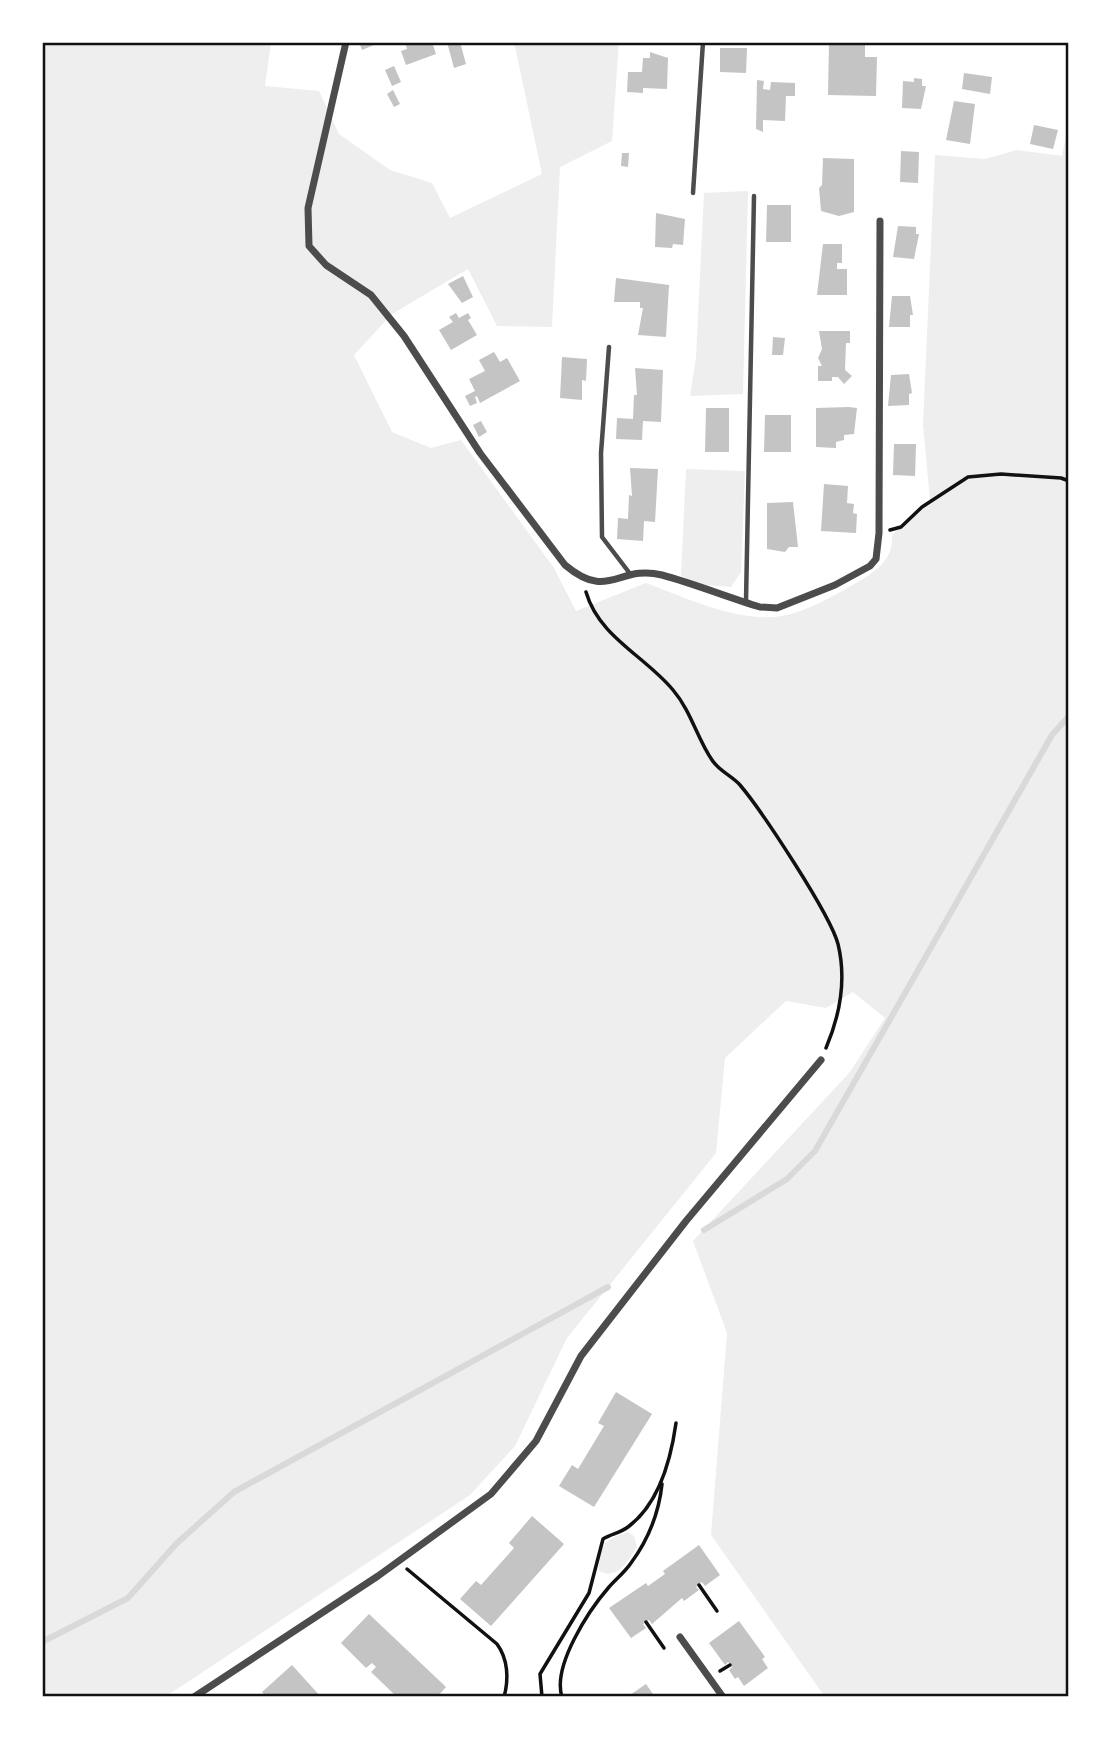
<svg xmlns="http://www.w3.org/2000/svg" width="1111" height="1739" viewBox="0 0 1111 1739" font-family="Cabin,sans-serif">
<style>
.green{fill:#eee}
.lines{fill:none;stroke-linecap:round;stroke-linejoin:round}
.stream{stroke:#d9d9d9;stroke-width:6}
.building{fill:#c4c4c4}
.path{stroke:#111;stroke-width:3.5}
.service{stroke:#4c4c4c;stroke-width:4.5}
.minor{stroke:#4c4c4c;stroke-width:7}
.neatline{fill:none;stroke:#111;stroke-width:2.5}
</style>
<rect width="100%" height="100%" fill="#fff"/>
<g class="green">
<path d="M 42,42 L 271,42 L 265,86 L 319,91 L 339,134 L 390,170 L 432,183 L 450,218 L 542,174 L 514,42 L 619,42 L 612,141 L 560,167 L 552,327 L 497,326 L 468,269 L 392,314 L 354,355 L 392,432 L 431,448 L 461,440 L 554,568 L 576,611 L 646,583 C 687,598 737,623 782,616 C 809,611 833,596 856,583 C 876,572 894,559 892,535 L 930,501 L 923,424 L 935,155 L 985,159 L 1017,150 L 1062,156 L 1069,121 L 1069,1697 L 825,1697 L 711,1535 L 727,1333 L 693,1241 L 850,1072 L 885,1018 L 853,992 L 826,1008 L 786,1001 L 725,1058 L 716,1153 L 567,1338 L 515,1446 L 470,1495 L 165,1697 L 42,1697 Z"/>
<path d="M 748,191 L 743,394 L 690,396 L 696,358 L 704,193 Z"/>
<path d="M 686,469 L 745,471 L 741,572 L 731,587 L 706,585 L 681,576 Z"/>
<path d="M 628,1532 L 634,1536 L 637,1547 C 627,1562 616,1582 598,1570 C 603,1544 602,1540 628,1532 Z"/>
</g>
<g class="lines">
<g class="stream">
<path d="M 704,1230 L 787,1179 L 815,1151 L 1052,735 L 1069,716"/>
<path d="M 42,1642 L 128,1598 L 176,1544 L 234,1492 L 608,1287"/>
</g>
</g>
<g class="building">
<path d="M 359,42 L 381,42 L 362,50 Z"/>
<path d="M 405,42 L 432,42 L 436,54 L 406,65 L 401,51 L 407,49 Z"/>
<path d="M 447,42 L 460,42 L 466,64 L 454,68 Z"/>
<path d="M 829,42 L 865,42 L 865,57 L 877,57 L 876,96 L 828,95 Z"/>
<path d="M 720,48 L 747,48 L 746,73 L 720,72 Z"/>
<path d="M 650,52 L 668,58 L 667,89 L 643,88 L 643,93 L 627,92 L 628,72 L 642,72 L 643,58 L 650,58 Z"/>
<path d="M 394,66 L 401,82 L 392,86 L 385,70 Z"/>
<path d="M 964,73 L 992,77 L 990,94 L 962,89 Z"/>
<path d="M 914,78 L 922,79 L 922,86 L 926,86 L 921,109 L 902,108 L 903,81 L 914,82 Z"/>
<path d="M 757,80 L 764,81 L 763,89 L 770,90 L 771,82 L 795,83 L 795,96 L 786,96 L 785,121 L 763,120 L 763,132 L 756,129 Z"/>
<path d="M 393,90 L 400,104 L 394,107 L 387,94 Z"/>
<path d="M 954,101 L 975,104 L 970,144 L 946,140 Z"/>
<path d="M 1034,125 L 1058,130 L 1053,149 L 1030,144 Z"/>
<path d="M 901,151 L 919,152 L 918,183 L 900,182 Z"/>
<path d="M 622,153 L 629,153 L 628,167 L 621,166 Z"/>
<path d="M 823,158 L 854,159 L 854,212 L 839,216 L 821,211 L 819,188 L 822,185 Z"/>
<path d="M 767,205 L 791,205 L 791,242 L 766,242 Z"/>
<path d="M 656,213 L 685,219 L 683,245 L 673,244 L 672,248 L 655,247 Z"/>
<path d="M 898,226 L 916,227 L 916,234 L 919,234 L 914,259 L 893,257 Z"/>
<path d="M 823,244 L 842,244 L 842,263 L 837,263 L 837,269 L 847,269 L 847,295 L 817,295 Z"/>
<path d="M 463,276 L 473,297 L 462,303 L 448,284 Z"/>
<path d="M 616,278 L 669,285 L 666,337 L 638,335 L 643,308 L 640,308 L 640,302 L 614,302 Z"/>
<path d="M 892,296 L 910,296 L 913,315 L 910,315 L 910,327 L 889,327 Z"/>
<path d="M 456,313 L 459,318 L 468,313 L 471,318 L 468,320 L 477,335 L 451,350 L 439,330 L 453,322 L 449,317 Z"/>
<path d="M 819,331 L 850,331 L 850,343 L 846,343 L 845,370 L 852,376 L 844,384 L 838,377 L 832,377 L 832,381 L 818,381 L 818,366 L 822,366 L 818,358 L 822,349 Z"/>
<path d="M 773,337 L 785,338 L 783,355 L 772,355 Z"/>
<path d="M 494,352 L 500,362 L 507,358 L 520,381 L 480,403 L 477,396 L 475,397 L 477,403 L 470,406 L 465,396 L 475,391 L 469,379 L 485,371 L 479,360 Z"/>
<path d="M 562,357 L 587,359 L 586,381 L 582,380 L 582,400 L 560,398 Z"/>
<path d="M 635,368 L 663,370 L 661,422 L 643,421 L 642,440 L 616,439 L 617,418 L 633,419 L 634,395 L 637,395 Z"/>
<path d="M 909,374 L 912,393 L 909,394 L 909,405 L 888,406 L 891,375 Z"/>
<path d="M 849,407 L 857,408 L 854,434 L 844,435 L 844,440 L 836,442 L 836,448 L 816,447 L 816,408 Z"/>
<path d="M 706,408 L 729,408 L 729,452 L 705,452 Z"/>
<path d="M 765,415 L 791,415 L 791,452 L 764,452 Z"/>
<path d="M 481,421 L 487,432 L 479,437 L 473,425 Z"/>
<path d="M 894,444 L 916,444 L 915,476 L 893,475 Z"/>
<path d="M 630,468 L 658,469 L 655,522 L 644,521 L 643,541 L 617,539 L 618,518 L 628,519 L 629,495 L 632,496 Z"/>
<path d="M 824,484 L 848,486 L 847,503 L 854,504 L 853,513 L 857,514 L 856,533 L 821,531 Z"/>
<path d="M 793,502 L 798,547 L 789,547 L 785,552 L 767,549 L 767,503 Z"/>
<path d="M 616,1392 L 652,1414 L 594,1507 L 559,1486 L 572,1465 L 578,1469 L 604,1426 L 598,1423 Z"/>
<path d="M 532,1516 L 564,1544 L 491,1626 L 460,1599 L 476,1581 L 481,1585 L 514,1548 L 509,1543 Z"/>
<path d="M 699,1545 L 720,1575 L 705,1586 L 702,1582 L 696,1587 L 699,1590 L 684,1601 L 682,1598 L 652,1624 L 649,1620 L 643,1624 L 646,1628 L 631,1638 L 609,1608 L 646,1583 L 648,1586 L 665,1574 L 663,1571 Z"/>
<path d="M 369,1614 L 446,1687 L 437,1697 L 397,1697 L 371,1672 L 376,1667 L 372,1663 L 366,1668 L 341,1643 Z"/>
<path d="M 739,1621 L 765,1657 L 762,1659 L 768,1668 L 744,1686 L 738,1677 L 735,1679 L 729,1670 L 732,1667 L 728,1662 L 725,1665 L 709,1643 Z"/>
<path d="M 292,1665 L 321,1697 L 266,1697 L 262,1692 Z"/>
<path d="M 646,1684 L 655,1697 L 627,1697 Z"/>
</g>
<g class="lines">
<g class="path">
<path d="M 890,530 L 901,527 L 922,507 L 968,477 L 1001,474 L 1061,478 L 1069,481"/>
<path d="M 586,592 C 599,637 645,656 673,690 C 691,711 697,738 712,760 C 719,771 732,776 740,785 C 762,811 830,914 838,944 C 847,981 840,1015 826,1048"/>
<path d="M 407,1569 L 497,1644 C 508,1659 509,1679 504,1697"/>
<path d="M 699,1585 L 717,1611"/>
<path d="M 646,1622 L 664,1648"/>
<path d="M 720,1671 L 730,1665"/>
<path d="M 542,1697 L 540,1674 L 589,1593 L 603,1539 C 611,1534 620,1533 628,1527 C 659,1504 671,1459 676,1423"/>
<path d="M 562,1697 C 552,1666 589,1610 609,1587 C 616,1579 625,1572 631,1563 C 648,1540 659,1512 662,1484"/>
</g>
<g class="service">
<path d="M 693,193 L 703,42"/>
<path d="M 609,347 L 601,453 L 602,537 L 631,575"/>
<path d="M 746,601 L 754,196"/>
</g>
<g class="minor">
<path d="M 346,42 L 308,208 L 309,246 L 326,265 L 371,295 L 404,336 L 480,453 L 565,565 C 609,602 618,564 662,575 C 695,584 727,597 760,607 L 777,608 L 835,585 L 870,566 L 876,559 L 879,533 L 880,221"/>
<path d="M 680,1637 L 723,1697"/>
<path d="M 194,1697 L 378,1576 L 491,1494 L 536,1441 L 581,1356 L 686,1221 L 821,1060"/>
</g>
</g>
<rect width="1111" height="1739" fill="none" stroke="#ffffff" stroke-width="88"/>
<rect x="44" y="44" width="1023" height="1651" class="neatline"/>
</svg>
